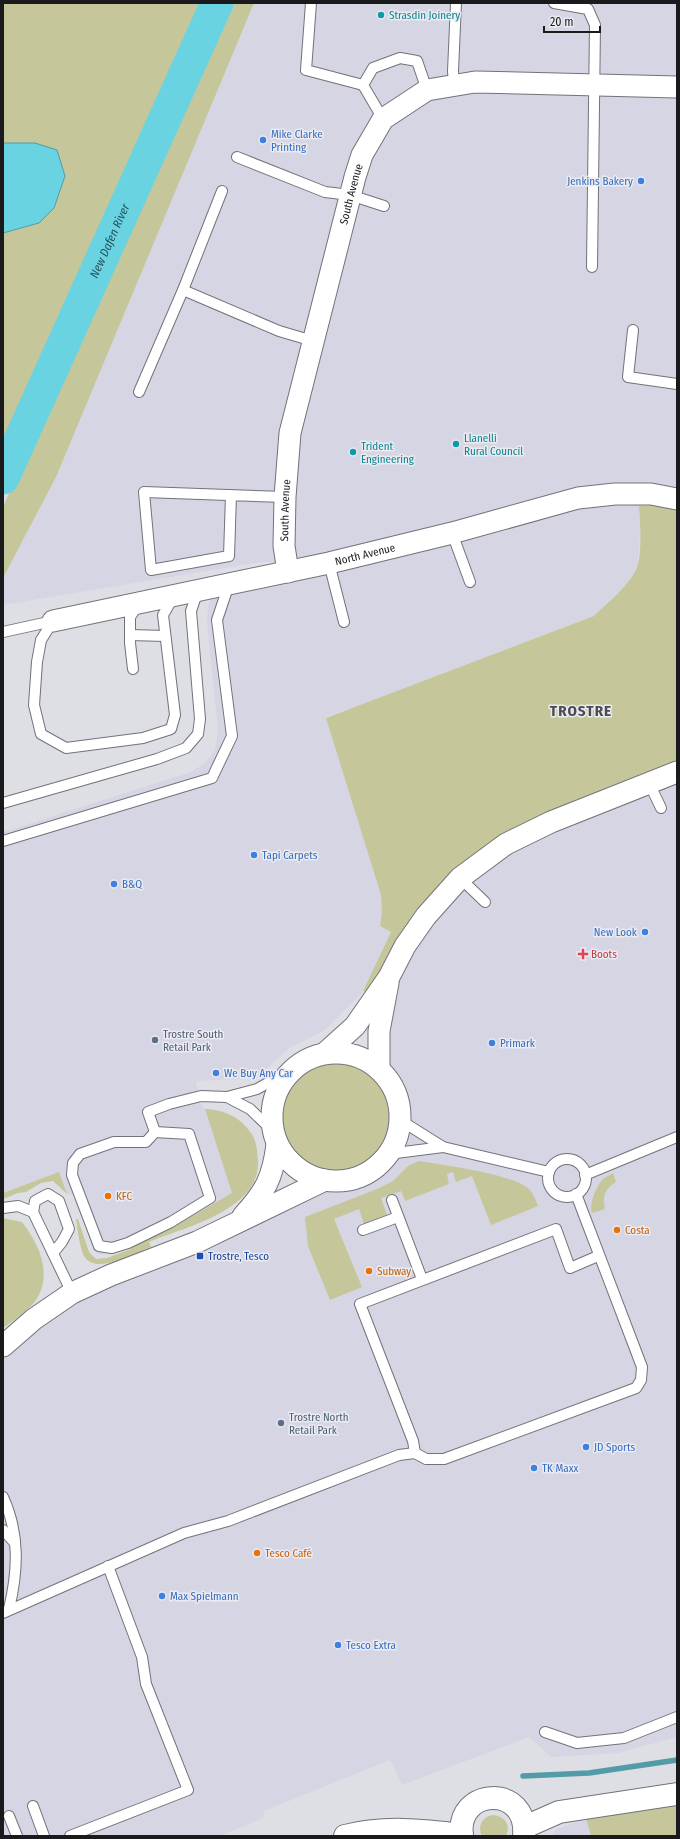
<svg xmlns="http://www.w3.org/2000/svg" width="680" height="1839" viewBox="0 0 680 1839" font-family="'Fira Sans Condensed',sans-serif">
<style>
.built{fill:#d6d5e4}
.green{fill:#c5c79a}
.water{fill:#69d3e2;stroke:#519ca7}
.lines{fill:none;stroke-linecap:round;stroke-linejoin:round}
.stream{stroke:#519ca7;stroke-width:5.5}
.river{stroke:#69d3e2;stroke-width:33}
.service-casing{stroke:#727279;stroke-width:12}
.minor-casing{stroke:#727279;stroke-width:23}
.secondary-casing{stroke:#727279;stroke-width:24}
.service{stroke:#fff;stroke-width:10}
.minor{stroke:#fff;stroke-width:21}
.secondary{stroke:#fff;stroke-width:22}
.culture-dot{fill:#0f9aa8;stroke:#ebebf2;stroke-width:1.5}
.shop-dot{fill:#3f7fe0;stroke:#ebebf2;stroke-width:1.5}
.health-dot{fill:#e0444e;stroke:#ebebf2;stroke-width:1.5}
.service-dot{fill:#5c6f8a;stroke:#ebebf2;stroke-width:1.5}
.food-dot{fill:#e8710a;stroke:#ebebf2;stroke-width:1.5}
.transit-dot{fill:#1a4fb4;stroke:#ebebf2;stroke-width:1.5}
.labels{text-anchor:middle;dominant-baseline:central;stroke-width:3;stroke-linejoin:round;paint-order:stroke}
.culture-label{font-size:11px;fill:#0d838f;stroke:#ebebf2;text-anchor:start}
.shop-label{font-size:11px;fill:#366cbe;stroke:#ebebf2;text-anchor:start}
.street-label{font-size:11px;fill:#1a1a1d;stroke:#ebebf2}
.health-label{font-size:11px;fill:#be3a42;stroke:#ebebf2;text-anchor:start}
.service-label{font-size:11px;fill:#4e5e75;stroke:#ebebf2;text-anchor:start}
.food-label{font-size:11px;fill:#c56008;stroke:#ebebf2;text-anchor:start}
.transit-label{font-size:11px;fill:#164399;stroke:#ebebf2;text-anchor:start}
.water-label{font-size:12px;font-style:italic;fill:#24535a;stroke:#ebebf2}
.district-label{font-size:15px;font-weight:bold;letter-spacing:1px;fill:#4b4b51;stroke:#ebebf2}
</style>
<rect width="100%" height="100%" fill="#dedee5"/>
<g class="built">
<path d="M 254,3 L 677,3 L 677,499 L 639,494 L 640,534 L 638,564 L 626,585 L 594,616 L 360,706 L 326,716 L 381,895 L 382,911 L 380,926 L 391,932 L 362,993 L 325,1030 L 288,1049 L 264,1071 L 239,1079 L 196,1081 L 200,1103 L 205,1109 L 233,1193 L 175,1226 L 140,1243 L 107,1255 L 99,1254 L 93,1250 L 75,1196 L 67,1194 L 59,1172 L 3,1193 L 3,832 L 191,772 L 204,764 L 215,750 L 218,730 L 207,622 L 208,605 L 213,595 L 327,563 L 260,562 L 3,605 L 3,578 L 56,477 L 187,160 Z"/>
<path d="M 677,772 L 677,1737 L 618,1753 L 551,1757 L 529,1737 L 402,1785 L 390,1760 L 264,1811 L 263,1818 L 220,1836 L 3,1836 L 3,1346 L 34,1319 L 325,1180 L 342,1181 L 359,1176 L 375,1168 L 388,1154 L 396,1139 L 400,1120 L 398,1101 L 391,1083 L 379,1068 L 389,977 L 460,878 Z"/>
<path d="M 586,1818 L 591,1836 L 551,1836 L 557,1829 Z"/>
</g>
<g class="green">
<path d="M 3,3 L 212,3 L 3,464 L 3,233 L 39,223 L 35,143 L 3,143 Z"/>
<path d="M 226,3 L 254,3 L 56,477 L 3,578 L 3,507 Z"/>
<path d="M 651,505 L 677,508 L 677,760 L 576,800 L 500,835 L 453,869 L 416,910 L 387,956 L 370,993 L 363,991 L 391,932 L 380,926 L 382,911 L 381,895 L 326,718 L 594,616 C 609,601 631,585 638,564 C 642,549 640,522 639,506 Z"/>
<circle cx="335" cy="1118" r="54"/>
<path d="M 205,1109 C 226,1110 242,1118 253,1136 C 257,1144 257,1151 258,1160 C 261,1210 186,1227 149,1242 L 151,1247 C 136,1253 95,1276 84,1256 C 79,1245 78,1231 76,1219 L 78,1219 L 89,1252 L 96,1259 L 107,1258 L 131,1249 L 132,1246 L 175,1226 L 232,1193 Z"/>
<path d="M 419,1161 C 443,1165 513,1174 529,1189 C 533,1193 536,1201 538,1206 L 491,1225 L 472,1176 L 456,1182 L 453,1172 L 447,1174 L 449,1184 L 405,1201 L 401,1191 L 381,1198 L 387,1215 L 364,1224 L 359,1209 L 334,1219 L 362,1287 L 330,1300 L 308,1246 L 305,1217 L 377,1189 L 393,1181 L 408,1166 Z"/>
<path d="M 59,1172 L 67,1194 L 53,1181 L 41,1183 L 26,1192 L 18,1193 L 3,1199 L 3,1193 Z"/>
<path d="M 613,1173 L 616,1182 C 605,1189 602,1195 605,1209 L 592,1213 C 589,1204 596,1187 602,1180 C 605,1177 610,1175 613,1173 Z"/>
<path d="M 3,1218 L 22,1222 C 39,1244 53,1274 36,1300 C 30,1309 12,1322 3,1328 Z"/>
<path d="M 677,1802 L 677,1836 L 591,1836 L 586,1818 Z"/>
<path d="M 493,1815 C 505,1816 511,1825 506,1836 L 482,1836 C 477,1826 482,1817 493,1815 Z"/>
</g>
<path class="water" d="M 3,143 L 35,143 L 57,150 L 65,176 L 54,208 L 39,223 L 3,233 Z"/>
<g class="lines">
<path class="stream" d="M 523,1776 L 589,1773 L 677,1760"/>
<path class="river" id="s1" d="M 3,478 L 217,3"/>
<defs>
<g id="service">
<path d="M 311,3 L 306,70 L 363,85"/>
<path d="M 554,3 L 588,9 L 595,25 L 592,267"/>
<path d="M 454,84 L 453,71 L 456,3"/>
<path d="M 383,119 L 363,85 L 373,68 L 400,58 L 417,61 L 427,90"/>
<path d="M 237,157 L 325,192 L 350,195 L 384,206"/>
<path d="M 183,290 L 279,331 L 313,341"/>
<path d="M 633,330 L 628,377 L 677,384"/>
<path d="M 139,392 L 183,290 L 222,191"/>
<path d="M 231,495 L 229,556 L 151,570 L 144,492 L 285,497"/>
<path d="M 452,533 L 470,582"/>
<path d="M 329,563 L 344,622"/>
<path d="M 53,621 L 41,640 L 37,662 L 34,705 L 41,734 L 66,748 L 143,738 L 171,729 L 175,715 L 163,615 L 174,596"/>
<path d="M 3,632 L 53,621"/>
<path d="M 130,635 L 165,636"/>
<path d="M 133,669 L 130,643 L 130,617 L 138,605"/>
<path d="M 649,783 L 661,808"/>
<path d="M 3,803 L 157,759 L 186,748 L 198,734 L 200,719 L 191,611 L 195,599 L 201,592"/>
<path d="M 3,841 L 212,778 L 232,736 L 217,620 L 229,584"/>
<path d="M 460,878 L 485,902"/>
<path d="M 227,1097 L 250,1109 L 273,1131"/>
<path d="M 400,1120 L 443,1147 L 549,1172"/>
<path d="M 155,1132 L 189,1134 L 210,1198 L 171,1222 L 128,1243 L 112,1248 L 99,1246 L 72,1175 L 73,1163 L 80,1154 L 114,1142 L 146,1142 Z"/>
<path d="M 155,1132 L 148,1112 L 169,1104 L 201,1096 L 227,1097 L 257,1089 L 291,1070"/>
<path d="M 388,1154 L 443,1147"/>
<circle cx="567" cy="1178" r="19"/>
<path d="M 585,1175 L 677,1137"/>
<path d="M 392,1200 L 422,1279"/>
<path d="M 3,1208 L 18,1206 L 33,1212 L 72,1293"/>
<path d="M 33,1212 L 35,1201 L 48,1194 L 59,1201 L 69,1229 L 62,1242 L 53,1253"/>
<path d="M 363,1230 L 398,1217"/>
<path d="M 415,1453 L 413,1441 L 360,1304 L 556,1229 L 570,1268 L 598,1256"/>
<path d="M 3,1497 C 20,1534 18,1571 9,1609"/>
<path d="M 3,1530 L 15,1543"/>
<path d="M 3,1613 L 184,1533 L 228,1521 L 399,1455 L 415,1453 L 426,1459 L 444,1459 L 636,1388 L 641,1380 L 642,1367 L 576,1194"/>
<path d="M 545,1732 L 577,1743 L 624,1738 L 677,1717"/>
<path d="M 33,1806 L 44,1836"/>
<path d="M 9,1816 L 17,1836"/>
<path d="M 70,1836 L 188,1790 L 146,1684 L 142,1657 L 108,1566"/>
</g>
<g id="minor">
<path id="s2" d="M 288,572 L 284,546 L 285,497 L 290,433 L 355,177 L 362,155 L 383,119 L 427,90 L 475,82 L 677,87"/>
<path id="s3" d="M 53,621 L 329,563 L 452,533 L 578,498 L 615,494 L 651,494 L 677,499"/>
<circle cx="336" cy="1117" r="64"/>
<path d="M 325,1053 L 355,1026 L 389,977 L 405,946 L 426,916 L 460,878 L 506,844 L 551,822 L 677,772"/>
<path d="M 379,1068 L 379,1031 L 388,983"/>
<path d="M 243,1216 C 265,1192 273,1178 277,1144"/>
<path d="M 3,1346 L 34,1319 L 72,1293 L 111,1275 L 197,1242 L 325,1180"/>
</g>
<g id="secondary">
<path d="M 525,1827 L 559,1812 L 677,1794"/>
<path d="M 345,1836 C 383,1826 423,1830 462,1835"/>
<path d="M 462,1836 C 455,1787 529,1784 524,1836"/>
</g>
</defs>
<use href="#service" class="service-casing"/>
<use href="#minor" class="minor-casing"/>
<use href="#secondary" class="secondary-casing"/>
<use href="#service" class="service"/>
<use href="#minor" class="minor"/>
<use href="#secondary" class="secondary"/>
</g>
<g class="culture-dot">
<circle cx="381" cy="15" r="4"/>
<circle cx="456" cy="444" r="4"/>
<circle cx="353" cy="452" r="4"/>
</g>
<g class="shop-dot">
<circle cx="263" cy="140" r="4"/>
<circle cx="641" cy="181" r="4"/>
<circle cx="254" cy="855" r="4"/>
<circle cx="114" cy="884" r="4"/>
<circle cx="645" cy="932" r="4"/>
<circle cx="492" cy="1043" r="4"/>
<circle cx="216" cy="1073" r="4"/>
<circle cx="586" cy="1447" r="4"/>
<circle cx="534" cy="1468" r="4"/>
<circle cx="162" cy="1596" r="4"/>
<circle cx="338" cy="1645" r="4"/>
</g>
<path class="health-dot" d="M581 948h4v4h4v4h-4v4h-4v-4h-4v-4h4z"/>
<g class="service-dot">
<circle cx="155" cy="1040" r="4"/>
<circle cx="281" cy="1423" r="4"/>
</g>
<g class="food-dot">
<circle cx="108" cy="1196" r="4"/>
<circle cx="617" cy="1230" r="4"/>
<circle cx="369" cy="1271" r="4"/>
<circle cx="257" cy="1553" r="4"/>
</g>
<rect class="transit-dot" x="196" y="1252" width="8" height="8" rx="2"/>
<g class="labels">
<g class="culture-label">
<text x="389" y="15">Strasdin Joinery</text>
<text x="464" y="438">Llanelli<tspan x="464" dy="13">Rural Council</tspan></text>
<text x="361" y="446">Trident<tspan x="361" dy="13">Engineering</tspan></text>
</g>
<g class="shop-label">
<text x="271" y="134">Mike Clarke<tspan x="271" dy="13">Printing</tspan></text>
<text x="633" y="181" text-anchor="end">Jenkins Bakery</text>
<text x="262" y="855">Tapi Carpets</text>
<text x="122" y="884">B&amp;Q</text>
<text x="637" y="932" text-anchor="end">New Look</text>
<text x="500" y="1043">Primark</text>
<text x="224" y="1073">We Buy Any Car</text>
<text x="594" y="1447">JD Sports</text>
<text x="542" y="1468">TK Maxx</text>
<text x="170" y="1596">Max Spielmann</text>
<text x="346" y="1645">Tesco Extra</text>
</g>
<g class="street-label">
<text stroke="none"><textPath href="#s2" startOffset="386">South Avenue</textPath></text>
<text stroke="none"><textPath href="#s2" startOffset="62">South Avenue</textPath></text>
<text stroke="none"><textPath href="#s3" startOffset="319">North Avenue</textPath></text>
</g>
<g class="health-label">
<text x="591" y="954">Boots</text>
</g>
<g class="service-label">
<text x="163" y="1034">Trostre South<tspan x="163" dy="13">Retail Park</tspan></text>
<text x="289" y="1417">Trostre North<tspan x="289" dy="13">Retail Park</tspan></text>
</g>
<g class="food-label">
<text x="116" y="1196">KFC</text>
<text x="625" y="1230">Costa</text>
<text x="377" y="1271">Subway</text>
<text x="265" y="1553">Tesco Café</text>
</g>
<g class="transit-label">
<text x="208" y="1256">Trostre, Tesco</text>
</g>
<g class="water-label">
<text stroke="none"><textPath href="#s1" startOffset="260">New Dafen River</textPath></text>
</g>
<g class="district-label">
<text x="581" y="711">TROSTRE</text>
</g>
</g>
<rect width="680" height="1839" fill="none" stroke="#1a1a1d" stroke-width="8"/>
<path d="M544 26v6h56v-6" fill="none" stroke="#1a1a1d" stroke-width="2"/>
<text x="550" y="26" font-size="12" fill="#1a1a1d" stroke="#ebebf2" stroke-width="3" paint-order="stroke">20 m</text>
</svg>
